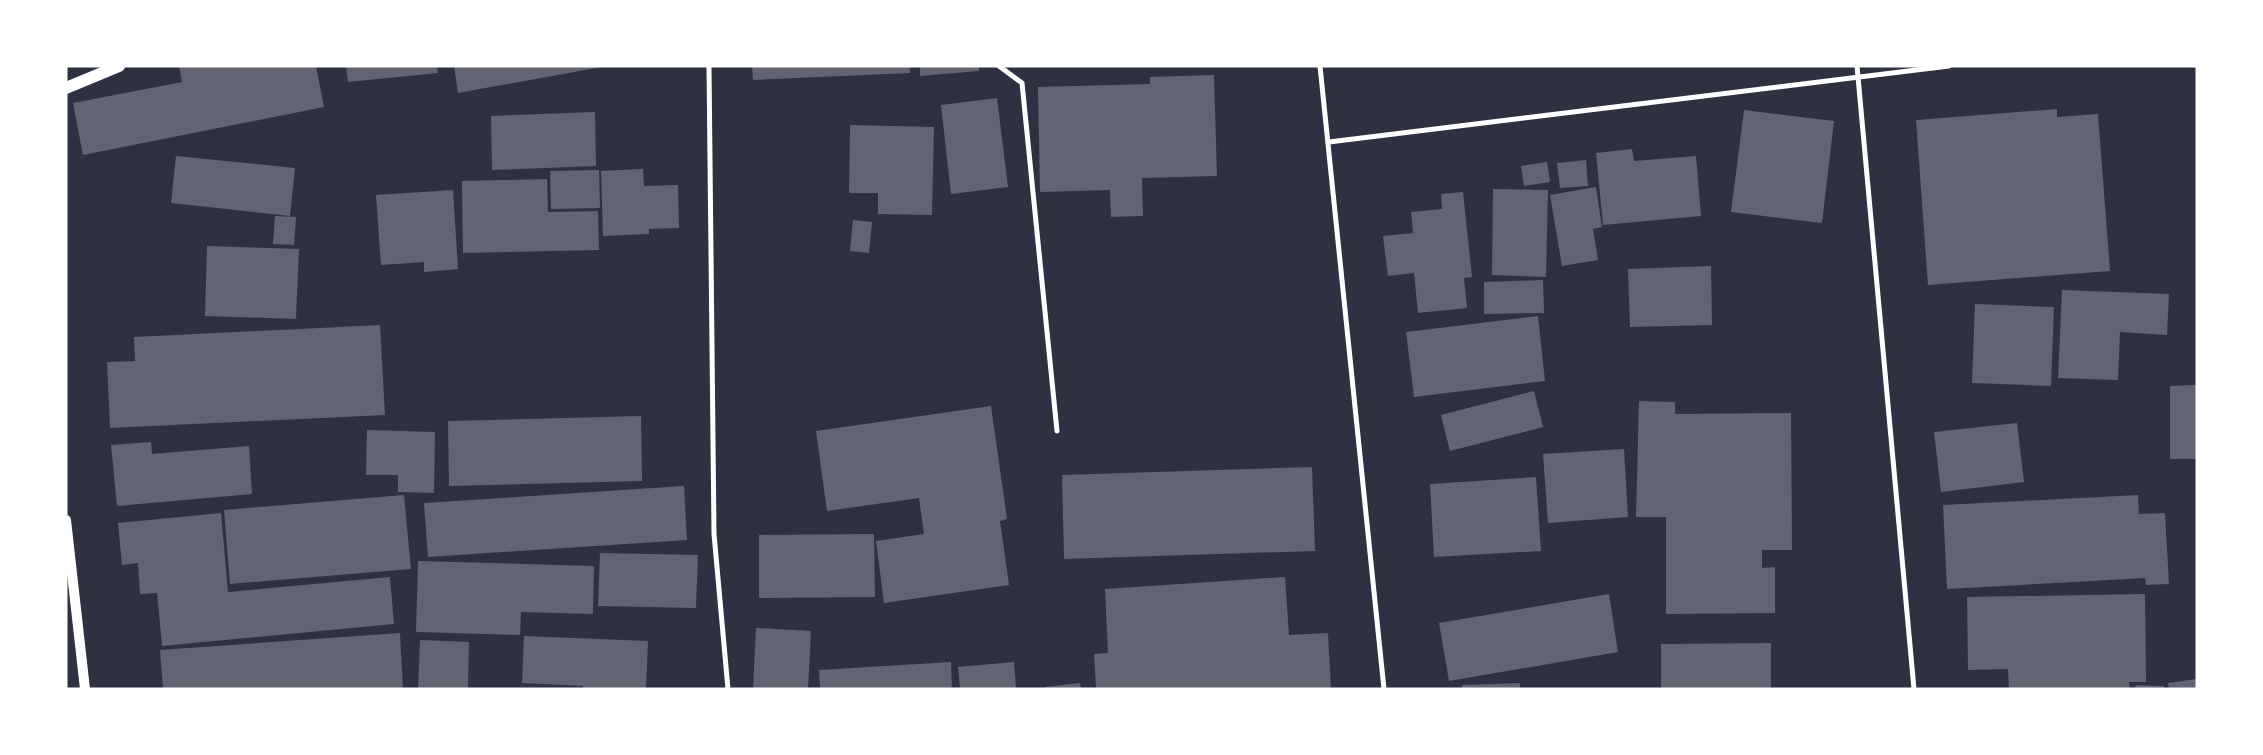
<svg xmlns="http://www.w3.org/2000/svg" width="2263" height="755" viewBox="0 0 2263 755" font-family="'DejaVu Sans',sans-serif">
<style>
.building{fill:#626471}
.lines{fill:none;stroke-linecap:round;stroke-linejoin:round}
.minor{stroke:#fff;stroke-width:5}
.secondary{stroke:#fff;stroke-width:10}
.primary{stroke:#fff;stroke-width:12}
</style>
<rect width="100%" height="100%" fill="#2d3142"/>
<g class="building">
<path d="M 179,66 L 316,66 L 324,107 L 83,155 L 73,103 L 182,82 Z"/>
<path d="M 346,66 L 437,66 L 438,73 L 348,82 Z"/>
<path d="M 454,66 L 602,66 L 602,67 L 458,93 Z"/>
<path d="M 752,66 L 910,66 L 910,73 L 753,80 Z"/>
<path d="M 920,66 L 979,66 L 979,71 L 920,76 Z"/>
<path d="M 1214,75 L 1217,176 L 1142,178 L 1143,216 L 1111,217 L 1110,190 L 1040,192 L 1038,87 L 1150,84 L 1150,77 Z"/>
<path d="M 997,98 L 1008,187 L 951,194 L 941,105 Z"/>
<path d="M 2057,109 L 2057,117 L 2098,114 L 2110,271 L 1928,285 L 1916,120 Z"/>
<path d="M 1744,110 L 1834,121 L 1822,223 L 1731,212 Z"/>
<path d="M 595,112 L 596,166 L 492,170 L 491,116 Z"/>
<path d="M 850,125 L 934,127 L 932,215 L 878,214 L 878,193 L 849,193 Z"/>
<path d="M 1632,149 L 1634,161 L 1696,156 L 1701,216 L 1603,225 L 1596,153 Z"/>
<path d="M 176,156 L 295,168 L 290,216 L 171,203 Z"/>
<path d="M 1586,160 L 1588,186 L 1560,188 L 1557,163 Z"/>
<path d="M 1547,162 L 1550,182 L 1524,186 L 1521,166 Z"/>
<path d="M 643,169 L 644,186 L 678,185 L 679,228 L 649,229 L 649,234 L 603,236 L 601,171 Z"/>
<path d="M 599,170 L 600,208 L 551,209 L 550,171 Z"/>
<path d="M 547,179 L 548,212 L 598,211 L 599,250 L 463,253 L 462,181 Z"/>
<path d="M 1596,187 L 1602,227 L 1593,229 L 1598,260 L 1562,266 L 1550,195 Z"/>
<path d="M 1493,189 L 1548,190 L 1546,277 L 1492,275 Z"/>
<path d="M 453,190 L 458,269 L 424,272 L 424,262 L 381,265 L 376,195 Z"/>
<path d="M 1463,192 L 1472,277 L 1464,278 L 1467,308 L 1418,313 L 1414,273 L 1388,276 L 1383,236 L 1413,233 L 1411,212 L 1442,209 L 1441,194 Z"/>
<path d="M 275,216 L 296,217 L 294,245 L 273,244 Z"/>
<path d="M 853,220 L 872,222 L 869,253 L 850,251 Z"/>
<path d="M 207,246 L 299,249 L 296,319 L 205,316 Z"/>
<path d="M 1711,266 L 1712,325 L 1630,327 L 1628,269 Z"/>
<path d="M 1543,280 L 1544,313 L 1484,314 L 1484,282 Z"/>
<path d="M 2062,290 L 2169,294 L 2167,335 L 2120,332 L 2118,380 L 2058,378 Z"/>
<path d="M 1975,304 L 2054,307 L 2051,386 L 1972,383 Z"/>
<path d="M 1538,316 L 1545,381 L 1414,397 L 1406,332 Z"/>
<path d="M 380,325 L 385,415 L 110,428 L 107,362 L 135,361 L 134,337 Z"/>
<path d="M 2197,385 L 2197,459 L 2170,459 L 2170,386 Z"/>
<path d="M 1534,391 L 1543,427 L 1450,451 L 1441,415 Z"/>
<path d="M 1639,401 L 1675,402 L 1675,414 L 1791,413 L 1792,550 L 1762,550 L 1762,568 L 1775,567 L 1775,613 L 1666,614 L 1666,517 L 1636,517 Z"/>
<path d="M 991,406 L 1007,519 L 1000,521 L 1009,585 L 884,603 L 876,541 L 924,534 L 919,498 L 827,511 L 816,431 Z"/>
<path d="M 641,416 L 642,481 L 449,486 L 448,421 Z"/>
<path d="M 2017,423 L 2024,482 L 1941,492 L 1934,432 Z"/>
<path d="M 367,430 L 435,432 L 434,493 L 398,492 L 398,475 L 366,475 Z"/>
<path d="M 151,442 L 152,454 L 249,446 L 252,494 L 117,506 L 111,445 Z"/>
<path d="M 1624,449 L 1628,517 L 1548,523 L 1543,454 Z"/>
<path d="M 1312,467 L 1315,551 L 1064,559 L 1062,475 Z"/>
<path d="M 1536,477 L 1541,551 L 1434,557 L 1430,484 Z"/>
<path d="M 684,486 L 687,540 L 428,557 L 424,503 Z"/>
<path d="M 404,495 L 411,569 L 230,584 L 224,510 Z"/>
<path d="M 2138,495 L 2139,514 L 2165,513 L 2169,584 L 2146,585 L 2145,578 L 1947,589 L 1943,505 Z"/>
<path d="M 221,513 L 228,592 L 390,577 L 394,624 L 162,646 L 157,593 L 140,594 L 138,563 L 122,565 L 118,523 Z"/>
<path d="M 874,534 L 875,597 L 759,598 L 759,535 Z"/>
<path d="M 600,553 L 698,555 L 696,608 L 598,606 Z"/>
<path d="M 418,561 L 594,566 L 593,614 L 521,612 L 520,635 L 416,632 Z"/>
<path d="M 1285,577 L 1289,635 L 1328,633 L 1331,689 L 1096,689 L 1094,654 L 1108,653 L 1105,589 Z"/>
<path d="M 1609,594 L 1618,652 L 1449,681 L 1439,623 Z"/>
<path d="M 2145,594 L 2146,682 L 2129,682 L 2130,689 L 2009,689 L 2008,669 L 1968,670 L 1967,597 Z"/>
<path d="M 756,628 L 811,631 L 808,689 L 753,689 Z"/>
<path d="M 400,633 L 403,689 L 163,689 L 160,650 Z"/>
<path d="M 524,636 L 648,641 L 646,689 L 583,689 L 583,686 L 522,683 Z"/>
<path d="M 420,640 L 469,642 L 468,689 L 418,689 Z"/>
<path d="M 1771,643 L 1771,688 L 1661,689 L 1661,644 Z"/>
<path d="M 951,662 L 952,689 L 820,689 L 819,670 Z"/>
<path d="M 1014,662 L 1016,689 L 960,689 L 958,667 Z"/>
<path d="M 2197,679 L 2197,689 L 2169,689 L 2168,683 Z"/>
<path d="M 1080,683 L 1081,689 L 1045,689 L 1045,687 Z"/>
<path d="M 1520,683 L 1520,689 L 1462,689 L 1462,685 Z"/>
<path d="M 2136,685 L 2164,686 L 2163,689 L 2135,689 Z"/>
</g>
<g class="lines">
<g class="minor">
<path d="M 709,66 L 714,534 L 728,689"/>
<path d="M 999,66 L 1022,83 L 1057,431"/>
<path d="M 1320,66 L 1384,689"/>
<path d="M 1857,66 L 1914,689"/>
<path d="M 1329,142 L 1949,66"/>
</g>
<path class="secondary" d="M 66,520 L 85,689"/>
<path class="primary" d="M 66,88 L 119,66"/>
</g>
<rect width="2263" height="755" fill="none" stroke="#ffffff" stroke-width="135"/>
</svg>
